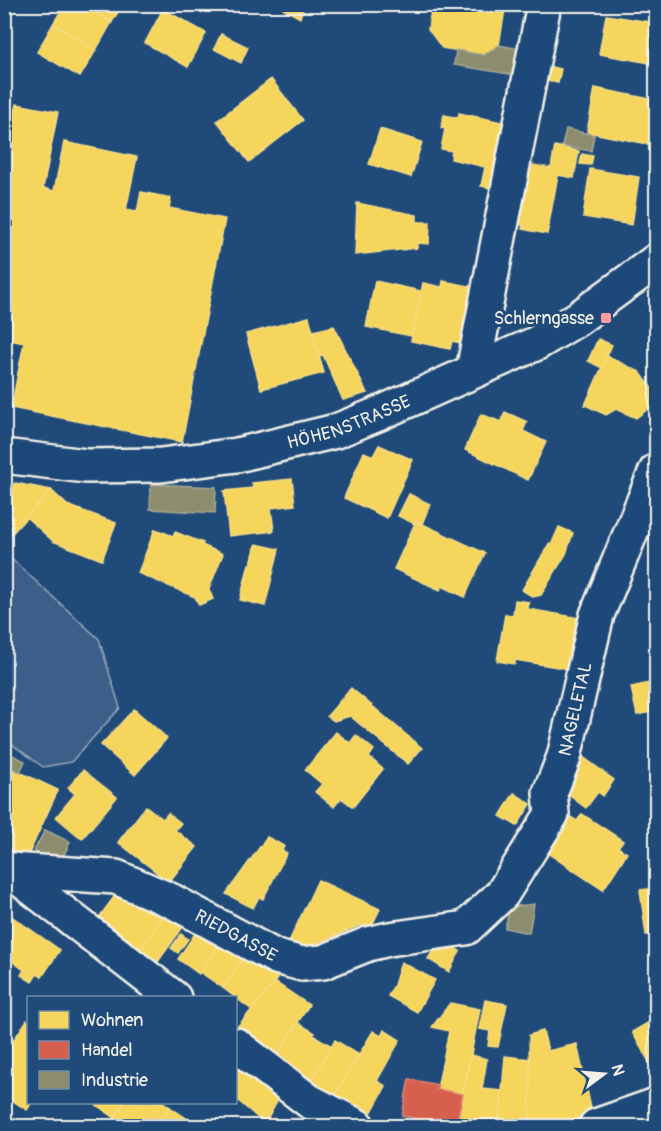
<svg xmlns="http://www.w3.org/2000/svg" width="661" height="1131" viewBox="0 0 661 1131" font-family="Pangolin,sans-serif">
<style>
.green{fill:#3a5f88;stroke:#97a8b8;stroke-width:1.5}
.homes{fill:#f6d55c;stroke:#f5dd86;stroke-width:1.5}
.shops{fill:#d6604d;stroke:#df8c7c;stroke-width:1.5}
.industry{fill:#8c8c6e;stroke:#abaa93;stroke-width:1.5}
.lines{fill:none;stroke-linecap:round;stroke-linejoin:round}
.minor-casing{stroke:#f4f1e8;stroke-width:38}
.minor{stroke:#1f4a7a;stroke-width:33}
.poi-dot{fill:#ff9aa2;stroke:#1f4a7a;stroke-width:2}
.labels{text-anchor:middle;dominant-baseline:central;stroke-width:6;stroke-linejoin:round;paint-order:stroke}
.poi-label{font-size:18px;fill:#f4f1e8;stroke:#1f4a7a;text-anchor:end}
.street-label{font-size:18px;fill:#f4f1e8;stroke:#1f4a7a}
</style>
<rect width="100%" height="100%" fill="#1f4a7a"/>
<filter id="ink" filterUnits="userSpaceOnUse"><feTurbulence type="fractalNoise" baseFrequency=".0167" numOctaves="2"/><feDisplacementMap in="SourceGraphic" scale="12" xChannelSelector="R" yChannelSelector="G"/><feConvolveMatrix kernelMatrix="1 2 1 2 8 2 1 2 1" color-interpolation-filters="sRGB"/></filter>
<g filter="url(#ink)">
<path class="green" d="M 5,553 L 99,639 L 120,708 L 71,762 L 43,767 L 5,739 Z"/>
<g class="homes">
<path d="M 65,4 L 82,4 L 112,22 L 96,50 L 53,24 Z"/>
<path d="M 82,4 L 123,4 L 112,22 Z"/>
<path d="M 275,4 L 304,4 L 300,18 Z"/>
<path d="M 432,4 L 506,4 L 499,45 L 484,55 L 442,48 L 428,29 Z"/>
<path d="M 163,9 L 206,33 L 188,67 L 145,43 Z"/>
<path d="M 606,15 L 656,23 L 656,64 L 599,54 Z"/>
<path d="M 53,24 L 96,50 L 80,77 L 37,52 Z"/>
<path d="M 221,34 L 248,47 L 241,63 L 214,49 Z"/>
<path d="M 542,65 L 561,69 L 558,83 L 539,79 Z"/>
<path d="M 271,79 L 303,120 L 249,162 L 217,121 Z"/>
<path d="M 595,88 L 656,100 L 648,144 L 587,132 Z"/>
<path d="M 17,104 L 58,112 L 43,188 L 54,191 L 64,142 L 137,157 L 126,210 L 137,212 L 141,192 L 171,198 L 169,208 L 225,219 L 182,442 L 11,408 L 24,343 L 4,339 L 4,118 L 13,120 Z"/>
<path d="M 459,113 L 502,122 L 495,158 L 506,161 L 499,190 L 481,186 L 485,167 L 451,159 L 452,151 L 441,149 L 445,129 L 441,128 L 444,115 L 458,118 Z"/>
<path d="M 380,129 L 422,142 L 411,177 L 369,164 Z"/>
<path d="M 555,146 L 579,151 L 574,178 L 558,175 L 547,234 L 522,229 L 523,225 L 509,222 L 520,163 L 551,168 Z"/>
<path d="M 582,154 L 593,156 L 591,165 L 580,164 Z"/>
<path d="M 590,169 L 639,177 L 632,225 L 583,217 Z"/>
<path d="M 357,203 L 417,215 L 417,222 L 430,222 L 429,244 L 417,243 L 417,248 L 355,255 Z"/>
<path d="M 375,281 L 421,291 L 412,336 L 366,327 Z"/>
<path d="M 443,281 L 480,288 L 469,345 L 452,341 L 450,349 L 411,341 L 423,283 L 442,287 Z"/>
<path d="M 309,317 L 324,373 L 261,389 L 246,334 Z"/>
<path d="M 334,326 L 367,393 L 343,400 L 323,355 L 319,356 L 313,331 Z"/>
<path d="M 598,339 L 612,345 L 602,368 L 588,361 Z"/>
<path d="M 607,356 L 640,372 L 656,394 L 656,403 L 636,418 L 616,409 L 606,415 L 585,405 Z"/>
<path d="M 505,412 L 527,422 L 523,431 L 546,442 L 528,480 L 465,450 L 481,414 L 501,422 Z"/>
<path d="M 379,445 L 413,460 L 387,518 L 344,498 L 364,452 L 373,456 Z"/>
<path d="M 292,479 L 295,505 L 271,508 L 274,531 L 229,536 L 224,491 L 253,488 L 252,483 Z"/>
<path d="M 15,483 L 51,490 L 7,539 L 4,537 L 4,495 Z"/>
<path d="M 656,486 L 656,543 L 636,534 Z"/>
<path d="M 51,490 L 67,505 L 116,523 L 102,560 L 53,541 L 26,517 Z"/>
<path d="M 409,494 L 430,504 L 422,524 L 416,521 L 415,524 L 398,516 Z"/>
<path d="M 416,521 L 485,553 L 465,597 L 442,586 L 440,590 L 394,569 Z"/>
<path d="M 559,527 L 573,533 L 566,554 L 541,595 L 533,597 L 522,590 L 549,544 L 551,545 Z"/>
<path d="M 155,529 L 173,536 L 175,532 L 203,543 L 202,545 L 223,554 L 209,589 L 213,599 L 199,605 L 195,597 L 138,573 Z"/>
<path d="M 256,544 L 279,549 L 265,606 L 240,600 L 249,564 L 251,564 Z"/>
<path d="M 515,600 L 529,602 L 528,609 L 580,618 L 569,669 L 515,660 L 515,664 L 497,661 L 505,614 L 513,615 Z"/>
<path d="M 650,683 L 656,711 L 637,715 L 631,687 Z"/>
<path d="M 351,688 L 422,748 L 408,764 L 350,716 L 334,721 L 327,716 Z"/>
<path d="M 134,709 L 167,738 L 135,775 L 101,745 Z"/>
<path d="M 336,732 L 350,743 L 356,735 L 374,750 L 369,757 L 383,769 L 353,807 L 341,798 L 334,807 L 315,792 L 322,784 L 305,770 Z"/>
<path d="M 582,756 L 614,780 L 603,796 L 598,792 L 586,808 L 558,787 Z"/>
<path d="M 11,768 L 58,790 L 25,862 L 4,852 L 4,782 Z"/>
<path d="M 83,770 L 117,797 L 82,839 L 56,817 L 75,794 L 68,788 Z"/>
<path d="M 514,793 L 531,804 L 517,826 L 500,816 Z"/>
<path d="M 146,806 L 163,819 L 168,813 L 181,823 L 175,830 L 197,847 L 169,882 L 118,842 Z"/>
<path d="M 582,814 L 623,841 L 618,847 L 627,853 L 603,890 L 546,852 L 569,816 L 577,821 Z"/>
<path d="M 267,837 L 284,846 L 282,851 L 287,853 L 263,899 L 259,897 L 253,908 L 226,894 Z"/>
<path d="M 318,880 L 380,909 L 370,929 L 361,925 L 313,945 L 308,956 L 287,946 Z"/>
<path d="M 656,888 L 656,934 L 646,935 L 640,890 Z"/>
<path d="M 120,889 L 169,910 L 137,955 L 94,924 Z"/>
<path d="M 170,908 L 188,920 L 152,970 L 135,957 Z"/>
<path d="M 4,911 L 60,950 L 42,977 L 37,974 L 32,982 L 21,975 L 24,970 L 9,959 L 4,965 Z"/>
<path d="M 200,926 L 222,940 L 199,974 L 178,959 Z"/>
<path d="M 181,934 L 188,939 L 178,953 L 171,948 Z"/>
<path d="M 224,938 L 246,953 L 223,988 L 200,972 Z"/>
<path d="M 439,940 L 460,951 L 449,972 L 428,959 Z"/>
<path d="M 246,953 L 284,970 L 252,1010 L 223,988 Z"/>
<path d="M 401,962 L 435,980 L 417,1012 L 388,996 L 394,985 Z"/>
<path d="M 275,982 L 309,1005 L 275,1059 L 238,1026 Z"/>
<path d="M 485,1000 L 507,1004 L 498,1047 L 488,1046 L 490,1031 L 479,1029 Z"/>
<path d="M 450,1003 L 480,1009 L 463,1094 L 437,1089 L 449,1031 L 432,1027 Z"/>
<path d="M 656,1018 L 656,1074 L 632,1032 Z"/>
<path d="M 27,1020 L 28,1021 L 28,1102 L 32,1102 L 27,1110 L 4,1095 L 4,1060 L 10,1052 L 7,1050 Z"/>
<path d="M 298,1023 L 315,1033 L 313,1035 L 332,1046 L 311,1082 L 275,1059 Z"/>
<path d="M 384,1030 L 400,1040 L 377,1081 L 386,1086 L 370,1115 L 335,1095 L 373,1031 L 381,1036 Z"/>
<path d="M 543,1031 L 548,1051 L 577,1044 L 594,1122 L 574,1126 L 530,1126 L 529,1035 Z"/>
<path d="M 335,1040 L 359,1055 L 334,1097 L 311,1082 Z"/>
<path d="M 236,1055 L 282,1092 L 265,1124 L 236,1099 Z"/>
<path d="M 471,1055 L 487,1059 L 482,1089 L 502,1091 L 499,1126 L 456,1126 Z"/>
<path d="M 505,1056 L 530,1059 L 530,1126 L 499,1126 Z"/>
<path d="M 92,1102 L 125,1102 L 115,1118 Z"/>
<path d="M 125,1102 L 163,1102 L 170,1107 L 157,1126 L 127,1126 L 115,1118 Z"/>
<path d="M 170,1107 L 198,1126 L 157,1126 Z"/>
</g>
<path class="shops" d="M 409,1079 L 438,1085 L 437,1089 L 463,1094 L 456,1126 L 402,1116 Z"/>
<g class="industry">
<path d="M 499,45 L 520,49 L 515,75 L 454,65 L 456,50 L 484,55 Z"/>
<path d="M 566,129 L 594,135 L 591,151 L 562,146 Z"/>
<path d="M 151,484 L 216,487 L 215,513 L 150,509 Z"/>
<path d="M 4,751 L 25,761 L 20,772 L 11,768 L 5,780 Z"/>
<path d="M 45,830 L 70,842 L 60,863 L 34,851 Z"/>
<path d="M 534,904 L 529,933 L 505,928 L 510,907 Z"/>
</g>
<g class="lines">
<defs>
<g id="minor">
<path d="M 473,371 L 544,4"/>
<path id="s1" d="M 4,456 L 86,466 L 161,465 L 237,455 L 336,431 L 378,414 L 537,343 L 577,319 L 656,261"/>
<path d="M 6,868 L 174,998"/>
<path id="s2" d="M 10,870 L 116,877 L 172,901 L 276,957 L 302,964 L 323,962 L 368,944 L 389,939 L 466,928 L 502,894 L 552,814 L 550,793 L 564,757 L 597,615 L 656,471"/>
<path d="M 236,1045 L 309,1101 L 357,1126"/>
<path d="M 596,1126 L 656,1105"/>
</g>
</defs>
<use href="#minor" class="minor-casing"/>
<use href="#minor" class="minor"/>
</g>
</g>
<rect class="poi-dot" x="600" y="312" width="12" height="12" rx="3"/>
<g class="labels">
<g class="poi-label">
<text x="594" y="318">Schlerngasse</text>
</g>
<g class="street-label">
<text stroke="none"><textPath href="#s1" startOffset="351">HÖHENSTRASSE</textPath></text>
<text stroke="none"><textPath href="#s2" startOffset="734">NAGELETAL</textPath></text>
<text stroke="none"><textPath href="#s2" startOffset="240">RIEDGASSE</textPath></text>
</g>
</g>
<rect width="661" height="1131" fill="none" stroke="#1f4a7a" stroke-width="24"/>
<rect x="12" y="12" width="637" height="1107" fill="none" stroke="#f4f1e8" stroke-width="2" filter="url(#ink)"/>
<rect x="27" y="996" width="210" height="108" fill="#1f4a7a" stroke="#748da6" stroke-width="1.5"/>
<rect x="39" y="1011" width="30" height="18" fill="#f6d55c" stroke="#748da6" stroke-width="1.5"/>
<text x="81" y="1026" font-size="18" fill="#f4f1e8">Wohnen</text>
<rect x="39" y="1041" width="30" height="18" fill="#d6604d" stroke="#748da6" stroke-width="1.5"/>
<text x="81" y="1056" font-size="18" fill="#f4f1e8">Handel</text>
<rect x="39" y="1071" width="30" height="18" fill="#8c8c6e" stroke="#748da6" stroke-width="1.5"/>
<text x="81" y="1086" font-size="18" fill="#f4f1e8">Industrie</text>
<g transform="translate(604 1074) rotate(74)" stroke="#1f4a7a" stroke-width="4.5" paint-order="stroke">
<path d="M0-4.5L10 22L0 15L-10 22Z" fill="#f4f1e8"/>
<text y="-9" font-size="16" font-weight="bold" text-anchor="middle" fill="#f4f1e8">N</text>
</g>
</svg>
